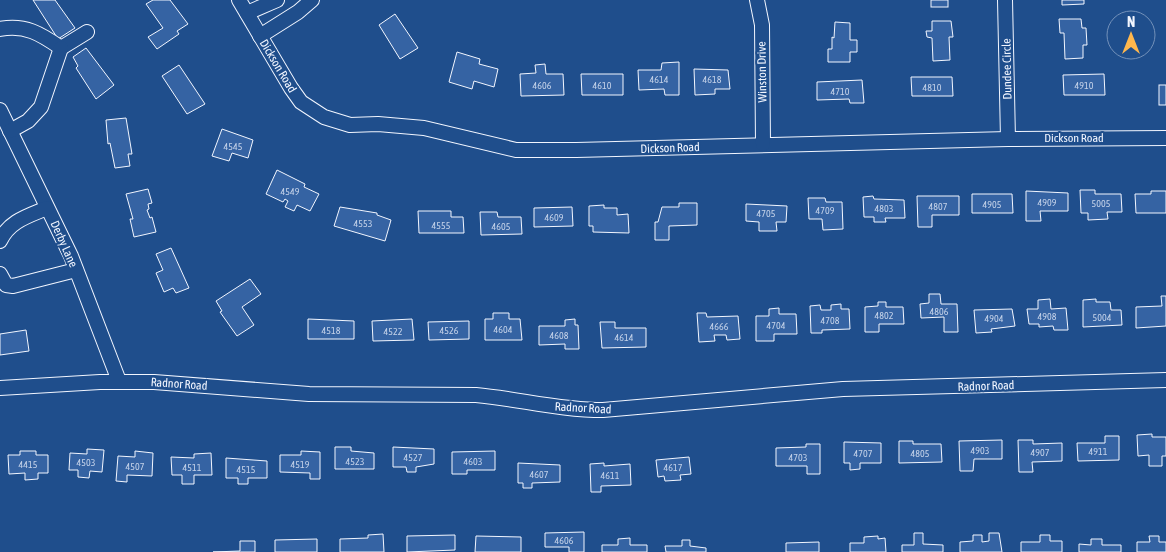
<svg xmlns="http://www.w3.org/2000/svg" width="1166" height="552" viewBox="0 0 1166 552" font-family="'Asap Condensed',sans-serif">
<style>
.building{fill:#3563a3;stroke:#f2f6ff}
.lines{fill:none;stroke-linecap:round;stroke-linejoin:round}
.minor-casing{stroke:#f2f6ff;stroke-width:16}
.minor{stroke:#1f4e8c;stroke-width:14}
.labels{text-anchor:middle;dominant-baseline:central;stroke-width:4;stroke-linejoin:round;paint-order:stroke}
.number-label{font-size:10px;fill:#c3d1e8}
.street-label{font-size:12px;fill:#f2f6ff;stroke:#1f4e8c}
</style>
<rect width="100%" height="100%" fill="#1f4e8c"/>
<g class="building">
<path d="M 33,0 L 55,0 L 75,28 L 58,39 Z"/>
<path d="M 153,0 L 170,0 L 188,24 L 177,31 L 179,34 L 157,49 L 148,37 L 163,28 L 146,4 Z"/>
<rect x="931" y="0" width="17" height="7"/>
<path d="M 1062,0 L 1084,0 L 1084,4 L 1062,5 Z"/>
<path d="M 395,14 L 418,48 L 400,59 L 379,25 Z"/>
<path d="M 1059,19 L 1081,19 L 1082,28 L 1086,28 L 1087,45 L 1083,45 L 1083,58 L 1065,59 L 1064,33 L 1060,33 Z"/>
<path d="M 932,21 L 951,21 L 953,37 L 949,37 L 950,60 L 933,61 L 932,38 L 927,37 L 926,31 L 932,31 Z"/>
<path d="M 835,22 L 850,23 L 850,40 L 857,40 L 857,52 L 850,52 L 850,62 L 828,62 L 828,49 L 832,49 L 832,37 L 834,38 Z"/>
<path d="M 86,48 L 114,85 L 96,99 L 76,68 L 78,66 L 73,57 Z"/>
<path d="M 457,52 L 480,59 L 479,64 L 498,69 L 494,87 L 474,81 L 472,89 L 449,82 Z"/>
<path d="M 679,62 L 679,95 L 665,95 L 664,89 L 639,90 L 638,70 L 661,70 L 662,63 Z"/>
<path d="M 545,64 L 546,74 L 563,74 L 564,95 L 521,96 L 520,74 L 536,73 L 535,65 Z"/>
<path d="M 179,65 L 205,104 L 187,114 L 162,76 Z"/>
<path d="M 694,69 L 728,70 L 730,89 L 715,89 L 715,94 L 695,95 Z"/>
<path d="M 581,74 L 623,74 L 623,95 L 582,95 Z"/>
<path d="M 1104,74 L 1105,95 L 1064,95 L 1063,75 Z"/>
<path d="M 911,77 L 952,77 L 953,96 L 912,96 Z"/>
<path d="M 862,80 L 864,103 L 850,103 L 849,99 L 817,100 L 817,82 Z"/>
<rect x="1159" y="85" width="7" height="20"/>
<path d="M 126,118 L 132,154 L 128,154 L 130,166 L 115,168 L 110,143 L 108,144 L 106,120 Z"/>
<path d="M 222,129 L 253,140 L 248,158 L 232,153 L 229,161 L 212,156 Z"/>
<path d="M 277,170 L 305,184 L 304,187 L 319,194 L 310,211 L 297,205 L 294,211 L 285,207 L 288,201 L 285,199 L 283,202 L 266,194 Z"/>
<path d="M 148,189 L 152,203 L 148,204 L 149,209 L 147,210 L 150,218 L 152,217 L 156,232 L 134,237 L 130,219 L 133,219 L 126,194 Z"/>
<path d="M 1080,190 L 1095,190 L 1095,194 L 1121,194 L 1122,212 L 1107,212 L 1108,219 L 1088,220 L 1088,213 L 1081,213 Z"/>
<path d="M 1026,191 L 1068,193 L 1068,211 L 1040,211 L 1041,221 L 1026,221 Z"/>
<path d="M 1151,191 L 1166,191 L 1166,213 L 1136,213 L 1135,194 L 1151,194 Z"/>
<path d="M 972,194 L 1012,194 L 1013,213 L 972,213 Z"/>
<path d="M 873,196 L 874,199 L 904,200 L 905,218 L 885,218 L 886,222 L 874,222 L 874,217 L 864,217 L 863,197 Z"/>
<path d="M 917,196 L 959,196 L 959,215 L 932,215 L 932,227 L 918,227 Z"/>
<path d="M 808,198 L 825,198 L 826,202 L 842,202 L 843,229 L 823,230 L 822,219 L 809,219 Z"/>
<path d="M 679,203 L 697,203 L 697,225 L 669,226 L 669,240 L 655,240 L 655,222 L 658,222 L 662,207 L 679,207 Z"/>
<path d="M 746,204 L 787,206 L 786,222 L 776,222 L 777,231 L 759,231 L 759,222 L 746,221 Z"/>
<path d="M 604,205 L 604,208 L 617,208 L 617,215 L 628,214 L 629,233 L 593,232 L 593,226 L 589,226 L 589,206 Z"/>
<path d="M 340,207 L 377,213 L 377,215 L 391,220 L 385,241 L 334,226 Z"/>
<path d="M 572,207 L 573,226 L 534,227 L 534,208 Z"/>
<path d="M 418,211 L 451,211 L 451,217 L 463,217 L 464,233 L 419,233 Z"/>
<path d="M 480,212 L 497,212 L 498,217 L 521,217 L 522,234 L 481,235 Z"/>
<path d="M 171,248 L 189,288 L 176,293 L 173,288 L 164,292 L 156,273 L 163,270 L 156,254 Z"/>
<path d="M 250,279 L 261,294 L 242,307 L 254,325 L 237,336 L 220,312 L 222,311 L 216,301 Z"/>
<path d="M 929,294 L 940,294 L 941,304 L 957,304 L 958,332 L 944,332 L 944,317 L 921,318 L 920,304 L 929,303 Z"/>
<path d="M 1161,296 L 1166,296 L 1166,326 L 1136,328 L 1136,307 L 1162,306 Z"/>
<path d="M 1050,299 L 1051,309 L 1066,308 L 1068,330 L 1054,330 L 1053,326 L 1039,327 L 1039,324 L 1029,324 L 1027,309 L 1038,309 L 1038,300 Z"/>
<path d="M 1096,299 L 1096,302 L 1110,302 L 1111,310 L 1121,310 L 1122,325 L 1083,327 L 1083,300 Z"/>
<path d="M 878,302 L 886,302 L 886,307 L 903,307 L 904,324 L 879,324 L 879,332 L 865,332 L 865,307 L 878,306 Z"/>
<path d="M 841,304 L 841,309 L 849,309 L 850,329 L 822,330 L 822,333 L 811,333 L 810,306 L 820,305 L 821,310 L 831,310 L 831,305 Z"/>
<path d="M 779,308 L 779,314 L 796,314 L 797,334 L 774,334 L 774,341 L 756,341 L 756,316 L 769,316 L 769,309 Z"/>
<path d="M 1012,309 L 1015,326 L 991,329 L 992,332 L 976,333 L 974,310 Z"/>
<path d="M 493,313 L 509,313 L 509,319 L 520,319 L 522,340 L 485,340 L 485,319 L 493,319 Z"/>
<path d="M 697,313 L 706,313 L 707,317 L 738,316 L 740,339 L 727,340 L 726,335 L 714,335 L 715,341 L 699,342 Z"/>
<path d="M 308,319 L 354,321 L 354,339 L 308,339 Z"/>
<path d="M 412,319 L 414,340 L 373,341 L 372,321 Z"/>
<path d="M 575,319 L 575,325 L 578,325 L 579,349 L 565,349 L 565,344 L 539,345 L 539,326 L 565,326 L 565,320 Z"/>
<path d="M 469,321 L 469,339 L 429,340 L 428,322 Z"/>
<path d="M 600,322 L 615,322 L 615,328 L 646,328 L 646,347 L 602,348 Z"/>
<path d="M 26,330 L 29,351 L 0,355 L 0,334 Z"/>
<path d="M 1152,434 L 1152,437 L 1166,437 L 1166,456 L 1162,456 L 1162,466 L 1149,466 L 1149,455 L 1138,456 L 1137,435 Z"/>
<path d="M 1105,436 L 1119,436 L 1119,460 L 1078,461 L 1077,443 L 1105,443 Z"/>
<path d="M 1002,440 L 1002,459 L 974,459 L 973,471 L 960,471 L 959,441 Z"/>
<path d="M 1018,440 L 1033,440 L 1033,444 L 1062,443 L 1062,461 L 1032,462 L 1033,472 L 1019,472 Z"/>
<path d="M 899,441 L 913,441 L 913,444 L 941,444 L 942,462 L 899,463 Z"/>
<path d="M 844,442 L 881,443 L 881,463 L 860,463 L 860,469 L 850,470 L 850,463 L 844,463 Z"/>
<path d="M 806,444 L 820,444 L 820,474 L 807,474 L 807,466 L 776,466 L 776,448 L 806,447 Z"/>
<path d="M 335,447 L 351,447 L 351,451 L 374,453 L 374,469 L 335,469 Z"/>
<path d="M 393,447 L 434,449 L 434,464 L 416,467 L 416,472 L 407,472 L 406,467 L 393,467 Z"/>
<path d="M 87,449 L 104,450 L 102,472 L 90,471 L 89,478 L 78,477 L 78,470 L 69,470 L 70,453 L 87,454 Z"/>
<path d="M 20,451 L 36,451 L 36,455 L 48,455 L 48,473 L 38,473 L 38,479 L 25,480 L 25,473 L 9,474 L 8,455 L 20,455 Z"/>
<path d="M 135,451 L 153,453 L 152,476 L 127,475 L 127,482 L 116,481 L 118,456 L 135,457 Z"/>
<path d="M 301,451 L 320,452 L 320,479 L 310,479 L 310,473 L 280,472 L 280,455 L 301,455 Z"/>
<path d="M 495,451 L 495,470 L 467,470 L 467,474 L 452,474 L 452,452 Z"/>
<path d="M 211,453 L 212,475 L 194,475 L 194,484 L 182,484 L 182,475 L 172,475 L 171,457 L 194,458 L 194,454 Z"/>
<path d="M 689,457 L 691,474 L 680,475 L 681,480 L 665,481 L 664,476 L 658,477 L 656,460 Z"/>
<path d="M 226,458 L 267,461 L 267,478 L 248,478 L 248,484 L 238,484 L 238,478 L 226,478 Z"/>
<path d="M 518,463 L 560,465 L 560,482 L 532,483 L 532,488 L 523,488 L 523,483 L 518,483 Z"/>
<path d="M 604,463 L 604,466 L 630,464 L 631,485 L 601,486 L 601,492 L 591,492 L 590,464 Z"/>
<path d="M 584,532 L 584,552 L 569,552 L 569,547 L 545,547 L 545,533 Z"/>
<path d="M 914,533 L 923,533 L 923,544 L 943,545 L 943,552 L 902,552 L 902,545 L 914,545 Z"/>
<path d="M 989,533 L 999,533 L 1002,552 L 960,552 L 960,542 L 973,541 L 973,535 L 982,535 L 982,542 L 989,541 Z"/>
<path d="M 383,534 L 384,552 L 340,552 L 340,539 L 368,538 L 368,535 Z"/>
<path d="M 455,535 L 455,550 L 407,552 L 407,536 Z"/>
<path d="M 1040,535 L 1050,535 L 1050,541 L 1062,541 L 1062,552 L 1021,552 L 1021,542 L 1040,542 Z"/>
<path d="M 476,536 L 521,537 L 521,552 L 475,552 Z"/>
<path d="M 878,536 L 878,539 L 885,538 L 886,552 L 850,552 L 850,543 L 864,543 L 864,537 Z"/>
<path d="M 1149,536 L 1159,536 L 1159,542 L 1166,542 L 1166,552 L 1137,552 L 1137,542 L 1150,542 Z"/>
<path d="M 630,538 L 630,545 L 647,545 L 647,552 L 602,552 L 602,545 L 618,545 L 618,539 Z"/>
<path d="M 317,539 L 317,552 L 275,552 L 275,540 Z"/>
<path d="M 1091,539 L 1102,539 L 1102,545 L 1121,545 L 1121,552 L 1079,552 L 1079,544 L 1091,545 Z"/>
<path d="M 682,540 L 690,540 L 690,546 L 706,548 L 706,552 L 666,552 L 665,546 L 682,546 Z"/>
<path d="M 240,541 L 255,541 L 255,552 L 213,552 L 240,551 Z"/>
<path d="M 819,542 L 819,552 L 786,552 L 786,543 Z"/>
</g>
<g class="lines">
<defs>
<g id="minor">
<path d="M 239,0 L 291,88 L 301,102 L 324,117 L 350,125 L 378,124 L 424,128 L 516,150 L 576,150 L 1008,139 L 1166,138"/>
<path d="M 757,0 L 762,25 L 763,144"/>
<path d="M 1005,0 L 1008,139"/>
<path d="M 247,13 L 277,0"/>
<path d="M 0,29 C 25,24 41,34 61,48 L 87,32"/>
<path d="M 260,36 L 298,12 L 312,0"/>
<path d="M 0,110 L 71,256 L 119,381"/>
<path d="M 10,131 L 28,121 L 41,107 L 61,48"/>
<path d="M 0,241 C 9,221 28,216 47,208"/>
<path d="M 0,274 L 6,285 L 13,286 L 76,270"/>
<path d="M 0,388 L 100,382 L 154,382 L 309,394 L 476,395 C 519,399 560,410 603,410 L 843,389 L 1166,380"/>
</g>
</defs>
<use href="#minor" class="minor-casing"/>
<use href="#minor" class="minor"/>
</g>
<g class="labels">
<g class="number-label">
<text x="659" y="79">4614</text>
<text x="712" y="79">4618</text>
<text x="542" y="85">4606</text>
<text x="602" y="85">4610</text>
<text x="1084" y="85">4910</text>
<text x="932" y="87">4810</text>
<text x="840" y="91">4710</text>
<text x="233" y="146">4545</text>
<text x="290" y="191">4549</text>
<text x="1047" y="202">4909</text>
<text x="1101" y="203">5005</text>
<text x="992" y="204">4905</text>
<text x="938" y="206">4807</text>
<text x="884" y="208">4803</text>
<text x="825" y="210">4709</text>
<text x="766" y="213">4705</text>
<text x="554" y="217">4609</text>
<text x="363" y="223">4553</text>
<text x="441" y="225">4555</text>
<text x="501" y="226">4605</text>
<text x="939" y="311">4806</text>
<text x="884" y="315">4802</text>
<text x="1047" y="316">4908</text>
<text x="1102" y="317">5004</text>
<text x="994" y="318">4904</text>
<text x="830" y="320">4708</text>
<text x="776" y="325">4704</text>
<text x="719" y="326">4666</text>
<text x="503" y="329">4604</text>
<text x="331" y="330">4518</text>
<text x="449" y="330">4526</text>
<text x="393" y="331">4522</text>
<text x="559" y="335">4608</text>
<text x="624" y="337">4614</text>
<text x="980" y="450">4903</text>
<text x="1098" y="451">4911</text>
<text x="1040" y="452">4907</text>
<text x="863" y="453">4707</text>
<text x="920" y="453">4805</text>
<text x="413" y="457">4527</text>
<text x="798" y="457">4703</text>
<text x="355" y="461">4523</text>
<text x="473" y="461">4603</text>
<text x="86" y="462">4503</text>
<text x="28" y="464">4415</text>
<text x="300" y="464">4519</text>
<text x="135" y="466">4507</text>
<text x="192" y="467">4511</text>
<text x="673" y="467">4617</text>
<text x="246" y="469">4515</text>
<text x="539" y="474">4607</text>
<text x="610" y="475">4611</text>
<text x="564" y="540">4606</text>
</g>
<g class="street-label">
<text transform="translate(278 66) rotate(59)">Dickson Road</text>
<text transform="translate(1007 69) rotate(-91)">Dundee Circle</text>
<text transform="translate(762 72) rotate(-91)">Winston Drive</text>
<text x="1074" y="138">Dickson Road</text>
<text transform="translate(670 148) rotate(-2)">Dickson Road</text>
<text transform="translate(64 244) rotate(66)">Derby Lane</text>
<text transform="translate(179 384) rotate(4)">Radnor Road</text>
<text transform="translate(986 386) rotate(-2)">Radnor Road</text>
<text transform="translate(583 408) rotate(3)">Radnor Road</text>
</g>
</g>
<g transform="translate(1131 35)"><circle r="24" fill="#1f4e8c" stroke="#7391ba"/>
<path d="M0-4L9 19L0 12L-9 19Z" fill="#ffb74d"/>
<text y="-8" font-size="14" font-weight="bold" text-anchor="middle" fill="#f2f6ff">N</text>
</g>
</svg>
